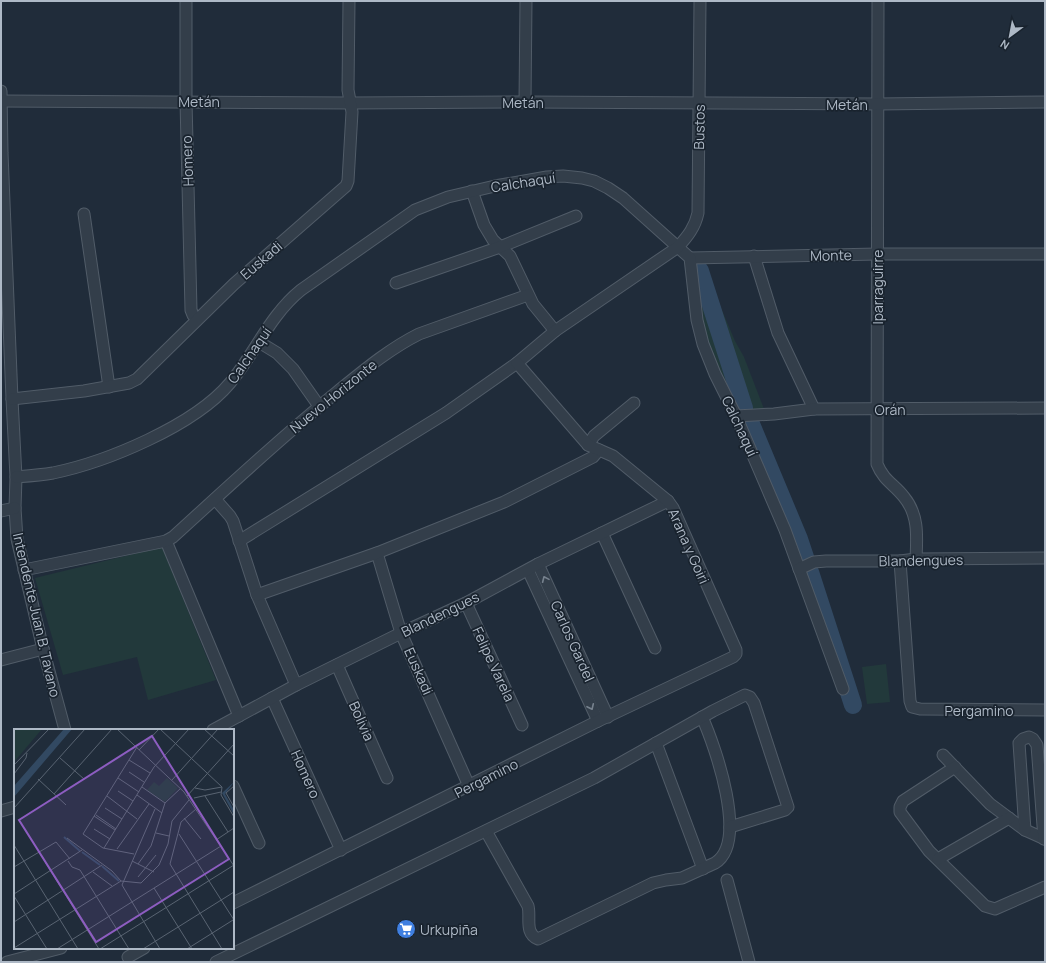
<svg xmlns="http://www.w3.org/2000/svg" width="1046" height="963" viewBox="0 0 1046 963" font-family="Manrope,sans-serif">
<style>
.green{fill:#22393b}
.lines{fill:none;stroke-linecap:round;stroke-linejoin:round}
.river{stroke:#324962;stroke-width:18}
.minor-casing{stroke:#515c68;stroke-width:13}
.minor{stroke:#333e4a;stroke-width:11}
.oneway{stroke:#77828e}
.labels{text-anchor:middle;dominant-baseline:central;stroke-width:3.5;stroke-linejoin:round;paint-order:stroke}
.street-label{font-size:14px;fill:#aeb9c6;stroke:#19232e}
.poi-label{font-size:14px;fill:#aeb9c6;stroke:#19232e;text-anchor:start}
.inset-river{fill:none;stroke:#324962;stroke-width:2}
.inset-road{fill:none;stroke:#596472;stroke-width:1}
.view{fill:#8d5dc1;fill-opacity:0.15;stroke:#8d5dc1;stroke-width:2}
.inset-edge{fill:none;stroke:#aeb9c6;stroke-width:2}
</style>
<rect width="100%" height="100%" fill="#202c3a"/>
<g class="green">
<path d="M 700,264 L 710,275 L 721,308 L 735,341 L 744,357 L 764,409 L 741,411 L 736,404 L 706,341 L 699,308 L 695,269 Z"/>
<path d="M 162,547 L 216,680 L 148,700 L 137,657 L 63,675 L 35,578 Z"/>
<path d="M 886,664 L 890,702 L 867,704 L 862,667 Z"/>
</g>
<g class="lines">
<g class="river">
<path d="M 696,265 L 700,271 L 744,408"/>
<path d="M 751,424 L 799,539 L 805,557"/>
<path d="M 810,572 L 853,705"/>
</g>
<defs>
<g id="minor">
<path d="M 186,1 L 186,101 L 191,310 L 193,315 L 197,319"/>
<path d="M 878,1 L 877,464 C 884,481 894,484 904,497 C 919,515 917,537 916,559"/>
<path d="M 1,91 L 2,153 L 12,399 L 16,477 L 15,508 L 17,539 L 43,649 L 65,730"/>
<path d="M 1,101 L 351,103 L 525,102 L 878,104 L 1045,102"/>
<path d="M 525,102 L 526,1"/>
<path d="M 472,191 L 484,225 L 493,240 L 510,256 L 533,304 L 555,331"/>
<path d="M 84,214 L 109,387"/>
<path d="M 754,256 L 778,333 L 814,409"/>
<path d="M 690,258 L 877,254 L 1045,254"/>
<path d="M 396,283 L 500,247 L 576,216"/>
<path d="M 259,342 L 277,353 L 293,369 L 319,406"/>
<path d="M 12,399 L 84,391 L 129,383 L 137,379 L 234,284 L 346,186 L 348,181 L 352,112 L 348,90 L 349,1"/>
<path d="M 736,416 L 774,414 L 814,409 L 1045,408"/>
<path d="M 588,445 L 594,436 L 634,403"/>
<path d="M 16,477 C 28,476 41,475 53,473 C 106,462 194,426 230,383 C 255,353 270,315 301,290 L 415,210 L 448,197 L 495,186 L 547,177 L 563,176 L 582,178 L 594,181 L 608,188 L 623,198 L 690,258 L 697,320 L 703,344 L 715,374 L 736,416 L 785,530 L 843,689"/>
<path d="M 215,499 L 230,516 L 233,521 L 257,595 L 296,685"/>
<path d="M 1,511 L 15,508"/>
<path d="M 602,533 L 655,648"/>
<path d="M 166,541 L 239,716"/>
<path d="M 239,541 L 446,413 L 517,363 L 555,331 L 678,247 C 688,236 695,227 698,213 L 700,1"/>
<path d="M 377,553 L 401,633 L 469,786"/>
<path d="M 900,561 L 910,701 L 912,707 L 920,709 L 1045,710"/>
<path d="M 538,564 L 608,717"/>
<path d="M 799,569 L 814,562 L 826,561 L 900,561 L 916,559 L 1045,558"/>
<path d="M 24,570 L 166,541 L 173,537 C 227,488 280,438 337,392 C 363,371 389,349 419,334 L 528,295"/>
<path d="M 528,570 L 598,721"/>
<path d="M 257,595 L 377,553 L 504,502 L 593,457 L 599,450"/>
<path d="M 466,603 L 522,725"/>
<path d="M 1,660 L 43,649"/>
<path d="M 337,665 L 387,778"/>
<path d="M 272,698 L 341,850"/>
<path d="M 213,730 L 296,685 L 401,633 L 466,603 L 538,564 L 668,501"/>
<path d="M 656,743 L 703,869"/>
<path d="M 943,755 L 990,804 L 1025,830 L 1045,839"/>
<path d="M 955,767 L 903,801 L 900,807 L 900,812 L 929,851 L 985,906 L 995,909 L 1045,887"/>
<path d="M 233,786 L 259,843"/>
<path d="M 1,811 L 15,807"/>
<path d="M 1025,830 L 1019,743 L 1023,739 L 1029,737 L 1033,739 L 1037,745 L 1044,839"/>
<path d="M 486,831 L 528,906 C 531,917 524,933 538,939 L 653,883 L 666,880 L 682,878 L 715,863 C 749,842 715,746 702,717"/>
<path d="M 938,859 L 1009,818"/>
<path d="M 727,880 L 749,962"/>
<path d="M 233,903 L 598,721 L 733,657 L 736,654 L 736,650 L 673,508 L 668,501 L 613,456 L 588,445 L 517,363"/>
<path d="M 128,957 L 144,948"/>
<path d="M 7,962 L 61,948"/>
<path d="M 216,962 L 594,778 L 713,711 L 745,695 L 750,697 L 754,703 L 788,807 L 785,810 L 730,827"/>
</g>
</defs>
<use href="#minor" class="minor-casing"/>
<use href="#minor" class="minor"/>
</g>
<defs><path id="oneway-chevron" d="M-2-3.5L2.5 0L-2 3.5" fill="none" stroke-width="1.6" stroke-linecap="round" stroke-linejoin="round"/></defs>
<g class="oneway">
<use href="#oneway-chevron" transform="translate(545 579) rotate(-114)"/>
<use href="#oneway-chevron" transform="translate(591 707) rotate(65)"/>
</g>
<defs>
<symbol id="supermarket-disc" viewBox="-11 -11 22 22"><circle r="9.5" fill="#3f7fe0" stroke="#19232e"/><path d="M-6-5.5h2.5l.6 2H6L4.5 2H-2.5L-4.4-4H-6ZM-1.5 3.2a1.3 1.3 0 1 0 .1 0ZM3 3.2a1.3 1.3 0 1 0 .1 0Z" fill="#fff"/></symbol>
</defs>
<g fill-rule="evenodd">
<use href="#supermarket-disc" x="395" y="918" width="22" height="22"/>
</g>
<g class="labels">
<g class="street-label">
<text x="199" y="101">Metán</text>
<text x="523" y="102">Metán</text>
<text x="847" y="104">Metán</text>
<text transform="translate(699 127) rotate(-89)">Bustos</text>
<text transform="translate(187 161) rotate(-92)">Homero</text>
<text transform="translate(523 182) rotate(-9)">Calchaquí</text>
<text transform="translate(831 255) rotate(-1)">Monte</text>
<text transform="translate(261 260) rotate(-41)">Euskadi</text>
<text transform="translate(877 287) rotate(-90)">Iparraguirre</text>
<text transform="translate(249 355) rotate(-55)">Calchaquí</text>
<text transform="translate(333 396) rotate(-39)">Nuevo Horizonte</text>
<text x="890" y="409">Orán</text>
<text transform="translate(740 426) rotate(65)">Calchaquí</text>
<text transform="translate(689 546) rotate(66)">Arana y Goiri</text>
<text transform="translate(921 560) rotate(-1)">Blandengues</text>
<text transform="translate(440 614) rotate(-26)">Blandengues</text>
<text transform="translate(37 615) rotate(77)">Intendente Juan B. Tavano</text>
<text transform="translate(573 641) rotate(66)">Carlos Gardel</text>
<text transform="translate(494 664) rotate(65)">Felipe Varela</text>
<text transform="translate(419 671) rotate(66)">Euskadi</text>
<text x="979" y="710">Pergamino</text>
<text transform="translate(362 721) rotate(66)">Bolivia</text>
<text transform="translate(306 774) rotate(66)">Homero</text>
<text transform="translate(486 778) rotate(-27)">Pergamino</text>
</g>
<g class="poi-label">
<text x="420" y="929">Urkupiña</text>
</g>
</g>
<g transform="translate(14 729)">
<rect width="220" height="220" fill="#202c3a"/>
<path d="M 0,0 L 28,0 L 0,33 ZM 153,49 L 164,59 L 151,73 L 133,61 L 140,53 L 145,57 Z" fill="#22393b"/>
<path d="M 50,0 L 58,0 L 0,68 L 0,57 ZM 220,53 L 211,65 L 220,81 L 220,86 L 208,64 Z" fill="#324962"/>
<path class="inset-river" d="M 50,108 L 66,122M 68,123 L 86,136M 88,137 L 105,152"/>
<path class="inset-road" d="M 103,0 L 170,63 L 220,137M 146,0 L 208,58 L 207,66 L 220,88M 190,0 L 220,27M 125,21 L 145,0M 46,29 L 70,50M 115,31 L 136,44M 0,36 L 35,0M 115,43 L 130,53M 0,45 L 12,29 L 13,24M 104,49 L 125,63M 24,50 L 52,76M 158,51 L 204,0M 220,57 L 212,64 L 220,78M 128,58 L 151,74M 181,59 L 191,61 L 208,58M 104,62 L 119,72M 40,65 L 98,0M 123,66 L 148,84M 93,67 L 123,90M 173,67 L 220,15M 191,67 L 214,103M 180,69 L 207,63M 0,79 L 71,0M 91,79 L 108,90M 141,80 L 108,156 L 146,220M 182,80 L 167,93 L 156,135 L 208,220M 82,86 L 102,100M 80,87 L 101,101M 170,89 L 187,110M 80,100 L 96,110M 142,104 L 155,107M 165,105 L 220,191M 53,109 L 98,142 L 107,152 L 127,154 L 145,136 L 154,115 L 158,92 L 175,71M 202,111 L 220,99M 0,116 L 64,220M 90,119 L 140,38 L 175,0M 103,120 L 135,75M 25,123 L 85,220M 120,125 L 89,119 L 69,105 L 123,18M 54,132 L 58,138 L 66,141 L 115,220M 118,132 L 140,143M 124,135 L 137,117 L 151,74 L 167,59M 0,138 L 42,113 L 56,130M 79,143 L 98,157M 124,148 L 142,126M 140,159 L 178,220M 0,165 L 68,121M 0,167 L 33,220M 0,193 L 88,136M 0,219 L 107,152M 43,220 L 207,117M 86,220 L 220,136M 129,220 L 220,163M 173,220 L 219,191"/>
<path class="view" d="M 138,7 L 215,130 L 82,213 L 5,91 Z"/>
<rect width="220" height="220" class="inset-edge"/>
</g>
<rect width="1046" height="963" fill="none" stroke="#aeb9c6" stroke-width="4"/>
<g transform="translate(1010 36) rotate(212)" stroke="#19232e" stroke-width="3" paint-order="stroke">
<path d="M0-3L7 15L0 10L-7 15Z" fill="#aeb9c6"/>
<text y="-6" font-size="11" font-weight="bold" text-anchor="middle" fill="#aeb9c6">N</text>
</g>
</svg>
